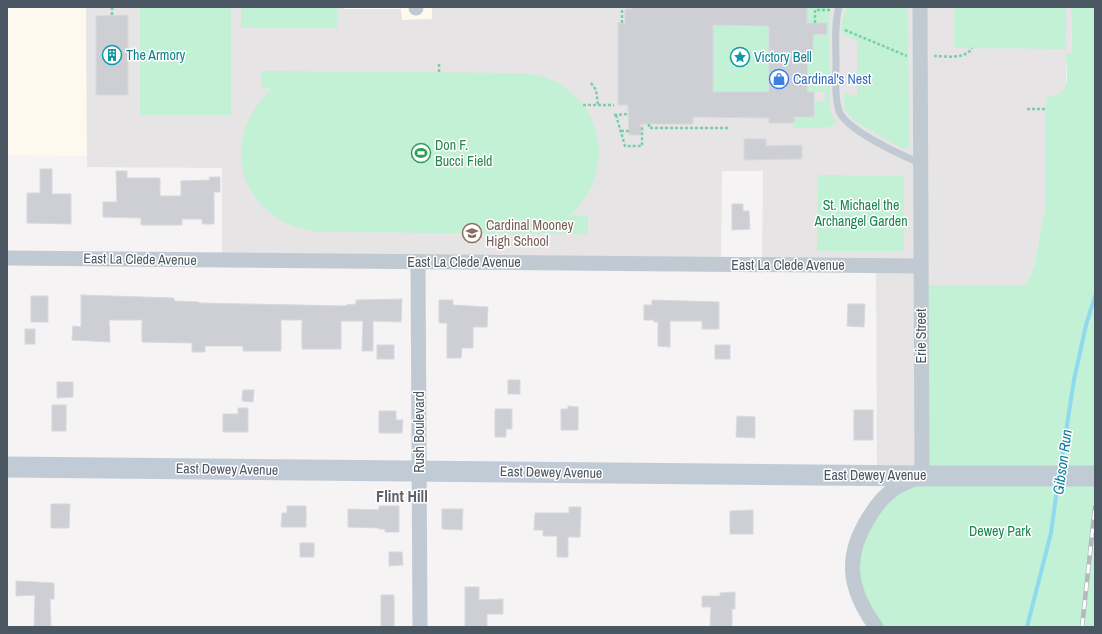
<svg xmlns="http://www.w3.org/2000/svg" width="1102" height="634" viewBox="0 0 1102 634" font-family="'Archivo Narrow',sans-serif">
<style>
.commercial{fill:#fdf9ef}
.education{fill:#e6e4e5}
.green{fill:#c3f1d5}
.lines{fill:none;stroke-linecap:round;stroke-linejoin:round}
.stream{stroke:#90daee;stroke-width:4}
.building{fill:#cdcfd5;stroke:#d7d9de;fill-rule:evenodd}
.path{stroke:#7ad0a6;stroke-width:2.5;stroke-dasharray:3 2;stroke-linecap:butt}
.lane{stroke:#c1cad2;stroke-width:7}
.street{stroke:#c1cad2;stroke-width:15}
.secondary{stroke:#c1cbd6;stroke-width:21}
.rail-casing{stroke:#b5b8bd;stroke-width:4.5}
.rail{stroke:#fff;stroke-width:3;stroke-dasharray:9;stroke-linecap:butt}
.labels{text-anchor:middle;dominant-baseline:central;stroke-width:3;stroke-linejoin:round;paint-order:stroke}
.culture-label{font-size:14px;fill:#0d838f;stroke:#fff;text-anchor:start}
.shop-label{font-size:14px;fill:#366cbe;stroke:#fff;text-anchor:start}
.leisure-label{font-size:14px;fill:#27864d;stroke:#fff;text-anchor:start}
.park-label{font-size:14px;fill:#17864f;stroke:#fff}
.education-label{font-size:14px;fill:#785e54;stroke:#fff;text-anchor:start}
.street-label{font-size:14px;fill:#4a5661;stroke:#fff}
.water-label{font-size:15px;font-style:italic;fill:#0c7c9b;stroke:#fff}
.quarter-label{font-size:16px;font-weight:bold;fill:#5f6368;stroke:#fff}
</style>
<rect width="100%" height="100%" fill="#f5f3f3"/>
<g class="commercial">
<path d="M 7,7 L 86,7 L 87,156 L 7,155 Z"/>
<path d="M 344,7 L 432,7 L 432,19 L 401,20 L 401,9 L 344,9 Z"/>
</g>
<path class="education" d="M 86,7 L 344,7 L 344,9 L 401,9 L 402,20 L 432,19 L 432,7 L 1071,7 L 1072,53 L 1066,53 L 1066,86 L 1064,91 L 1058,95 L 1046,98 L 1046,203 L 1034,267 L 1026,286 L 921,285 L 922,476 L 877,476 L 876,266 L 762,265 L 763,171 L 722,171 L 721,264 L 222,260 L 222,168 L 87,167 Z"/>
<g class="green">
<rect x="140" y="7" width="91" height="108"/>
<path d="M 241,7 L 338,7 L 337,28 L 241,28 Z"/>
<path d="M 807,7 L 831,7 L 829,20 L 830,105 L 831,113 L 837,124 L 824,128 L 794,128 L 794,117 L 814,117 L 814,101 L 825,101 L 825,92 L 807,92 L 808,53 L 813,53 L 813,35 L 827,34 L 827,23 L 804,23 L 804,16 L 807,16 Z"/>
<path d="M 847,7 L 908,7 L 909,148 L 901,148 L 853,120 L 844,107 L 844,93 L 857,97 L 857,41 L 842,34 L 842,22 Z"/>
<path d="M 954,7 L 1066,7 L 1066,49 L 954,48 Z"/>
<path d="M 1071,7 L 1095,7 L 1095,627 L 876,627 L 852,573 L 876,506 L 922,476 L 921,285 L 1026,285 L 1034,267 L 1046,203 L 1046,97 C 1074,96 1066,74 1066,53 L 1072,53 Z"/>
<path d="M 713,25 L 769,26 L 769,92 L 713,92 Z"/>
<path d="M 262,71 L 520,73 C 529,74 538,74 547,78 C 606,101 616,174 570,215 L 588,216 L 588,234 L 320,232 C 243,225 213,141 272,89 L 261,88 Z"/>
<path d="M 818,175 L 904,176 L 904,251 L 817,251 Z"/>
</g>
<g class="lines">
<g class="stream">
<path d="M 1060,470 L 1074,380 L 1086,325 L 1095,296"/>
<path d="M 1027,627 L 1051,533 L 1058,482"/>
</g>
</g>
<g class="building">
<path d="M 632,7 L 807,7 L 807,23 L 827,23 L 827,34 L 813,35 L 813,53 L 808,53 L 807,92 L 814,92 L 814,117 L 794,117 L 794,123 L 769,123 L 769,118 L 693,117 L 693,124 L 640,124 L 641,135 L 629,135 L 628,105 L 618,105 L 618,23 L 625,23 L 625,9 L 632,9 ZM 713,25 L 769,26 L 769,92 L 713,92 Z"/>
<path d="M 128,15 L 128,95 L 96,95 L 96,16 Z"/>
<path d="M 744,139 L 766,139 L 766,146 L 802,145 L 802,159 L 744,160 Z"/>
<path d="M 40,169 L 52,169 L 52,194 L 71,194 L 71,224 L 27,223 L 27,193 L 40,193 Z"/>
<path d="M 116,171 L 127,171 L 127,178 L 160,178 L 160,196 L 181,196 L 181,181 L 210,180 L 209,177 L 220,177 L 220,192 L 214,192 L 214,224 L 202,224 L 202,219 L 182,219 L 182,225 L 141,225 L 141,218 L 103,217 L 103,202 L 117,202 Z"/>
<path d="M 732,204 L 743,204 L 743,211 L 749,211 L 750,229 L 732,230 Z"/>
<path d="M 81,295 L 174,298 L 174,301 L 199,302 L 199,303 L 346,306 L 346,305 L 356,304 L 356,300 L 402,299 L 401,322 L 373,321 L 373,351 L 362,351 L 363,321 L 341,321 L 341,349 L 302,349 L 302,320 L 281,320 L 281,351 L 243,351 L 243,346 L 205,346 L 205,352 L 192,352 L 192,343 L 142,342 L 142,320 L 109,320 L 110,342 L 72,340 L 73,326 L 81,327 Z"/>
<rect x="31" y="296" width="17" height="26"/>
<path d="M 439,300 L 453,300 L 453,305 L 488,307 L 487,327 L 473,327 L 473,348 L 462,348 L 461,358 L 447,358 L 447,323 L 439,323 Z"/>
<path d="M 652,300 L 719,302 L 719,329 L 702,329 L 702,321 L 670,321 L 670,347 L 658,346 L 658,322 L 654,322 L 654,320 L 644,320 L 644,305 L 652,305 Z"/>
<path d="M 848,304 L 865,304 L 864,327 L 847,326 Z"/>
<rect x="25" y="329" width="10" height="15"/>
<rect x="377" y="345" width="17" height="14"/>
<rect x="715" y="345" width="15" height="14"/>
<rect x="508" y="380" width="12" height="14"/>
<path d="M 57,382 L 73,382 L 73,397 L 57,398 Z"/>
<path d="M 243,390 L 254,390 L 253,402 L 242,401 Z"/>
<rect x="52" y="405" width="14" height="26"/>
<path d="M 568,406 L 578,407 L 578,430 L 561,430 L 561,409 L 568,409 Z"/>
<path d="M 238,408 L 248,408 L 248,432 L 223,432 L 223,414 L 238,414 Z"/>
<path d="M 495,409 L 512,409 L 512,429 L 506,429 L 506,437 L 495,437 Z"/>
<rect x="854" y="410" width="19" height="30"/>
<path d="M 379,411 L 396,411 L 396,420 L 403,420 L 402,433 L 379,433 Z"/>
<path d="M 737,416 L 755,417 L 755,438 L 736,437 Z"/>
<path d="M 51,504 L 70,504 L 69,528 L 51,528 Z"/>
<path d="M 287,506 L 306,506 L 306,527 L 281,527 L 282,513 L 287,513 Z"/>
<path d="M 379,506 L 399,506 L 399,532 L 385,532 L 385,529 L 379,529 L 379,528 L 348,527 L 348,509 L 379,510 Z"/>
<path d="M 569,507 L 581,507 L 580,537 L 568,537 L 568,557 L 557,557 L 557,536 L 543,536 L 543,530 L 534,530 L 535,513 L 569,513 Z"/>
<path d="M 442,509 L 463,509 L 462,530 L 442,529 Z"/>
<path d="M 753,510 L 753,534 L 730,534 L 730,511 Z"/>
<rect x="300" y="543" width="14" height="14"/>
<path d="M 389,552 L 402,552 L 403,565 L 389,566 Z"/>
<path d="M 16,581 L 54,583 L 54,599 L 50,599 L 51,627 L 34,627 L 35,595 L 16,596 Z"/>
<path d="M 465,587 L 479,587 L 479,600 L 503,599 L 503,614 L 487,614 L 487,627 L 465,627 Z"/>
<path d="M 735,592 L 735,609 L 732,609 L 732,627 L 710,627 L 711,607 L 702,607 L 702,596 L 720,596 L 720,593 Z"/>
<rect x="381" y="595" width="13" height="32"/>
</g>
<g class="lines">
<g class="path">
<path d="M 112,15 L 112,7"/>
<path d="M 622,23 L 622,7"/>
<path d="M 815,23 L 815,10 L 830,10"/>
<path d="M 845,30 L 907,56"/>
<path d="M 934,56 C 946,56 965,60 972,48"/>
<path d="M 439,64 L 439,72"/>
<path d="M 591,83 L 596,90 L 598,105"/>
<path d="M 583,105 L 614,105"/>
<path d="M 1027,109 L 1046,109"/>
<path d="M 614,115 L 629,114"/>
<path d="M 616,115 L 625,146 L 642,146 L 642,125"/>
<path d="M 649,124 L 649,128 L 730,128"/>
<path d="M 621,131 L 629,131"/>
</g>
<path class="lane" d="M 839,7 C 834,25 836,44 836,62 C 836,77 834,96 839,111 C 846,130 901,155 920,163"/>
<g class="street">
<path d="M 416,7 L 416,8"/>
<path d="M 7,258 L 921,266"/>
<path d="M 418,262 L 420,627"/>
<path d="M 876,627 C 850,591 843,559 868,519 C 875,507 882,497 894,489 C 902,483 912,480 922,476 L 920,7"/>
</g>
<path class="secondary" d="M 7,467 L 922,476 L 1095,476"/>
<defs>
<path id="rail" d="M 1082,627 L 1095,507"/>
</defs>
<use href="#rail" class="rail-casing"/>
<use href="#rail" class="rail"/>
</g>
<defs>
<symbol id="building-ring" viewBox="-11 -11 22 22"><circle r="9.5" fill="#fff" stroke="#0f9aa8" stroke-width="1.5"/><path d="M-4-6H4V6H1V3H-1V6H-4ZM-2.5-4.3h1.7v1.8h-1.7ZM.8-4.3h1.7v1.8H.8ZM-2.5-1h1.7V.8h-1.7ZM.8-1h1.7V.8H.8Z" fill="#0f9aa8"/></symbol>
<symbol id="sight-ring" viewBox="-11 -11 22 22"><circle r="9.5" fill="#fff" stroke="#0f9aa8" stroke-width="1.5"/><path d="M0-6L1.8-2.2L6-1.7L2.9 1.2L3.7 5.4L0 3.3L-3.7 5.4L-2.9 1.2L-6-1.7L-1.8-2.2Z" fill="#0f9aa8"/></symbol>
<symbol id="shop-ring" viewBox="-11 -11 22 22"><circle r="9.5" fill="#fff" stroke="#3f7fe0" stroke-width="1.5"/><path d="M-5-2.5h2.3a2.7 3.5 0 0 1 5.4 0H5L5.5 6h-11ZM-1.5-2.5h3a1.5 2.3 0 0 0-3 0Z" fill="#3f7fe0"/></symbol>
<symbol id="stadium-ring" viewBox="-11 -11 22 22"><circle r="9.5" fill="#fff" stroke="#2e9e5b" stroke-width="1.5"/><path d="M0-5a6.5 5 0 1 0 0 10a6.5 5 0 1 0 0-10ZM-3.5-1.8h7v3.6h-7Z" fill="#2e9e5b"/></symbol>
<symbol id="school-ring" viewBox="-11 -11 22 22"><circle r="9.5" fill="#fff" stroke="#8d6e63" stroke-width="1.5"/><path d="M0-5L7-2L0 1L-7-2ZM-4 1L0 2.5L4 1V4Q0 6-4 4Z" fill="#8d6e63"/></symbol>
</defs>
<g fill-rule="evenodd">
<use href="#building-ring" x="101" y="44" width="22" height="22"/>
<use href="#sight-ring" x="729" y="46" width="22" height="22"/>
<use href="#shop-ring" x="768" y="68" width="22" height="22"/>
<use href="#stadium-ring" x="410" y="142" width="22" height="22"/>
<use href="#school-ring" x="461" y="222" width="22" height="22"/>
</g>
<g class="labels">
<g class="culture-label">
<text x="126" y="55">The Armory</text>
<text x="754" y="57">Victory Bell</text>
</g>
<g class="shop-label">
<text x="793" y="79">Cardinal's Nest</text>
</g>
<g class="leisure-label">
<text x="435" y="145">Don F.<tspan x="435" dy="16">Bucci Field</tspan></text>
</g>
<g class="park-label">
<text x="861" y="205">St. Michael the<tspan x="861" dy="16">Archangel Garden</tspan></text>
<text x="1000" y="531">Dewey Park</text>
</g>
<g class="education-label">
<text x="486" y="225">Cardinal Mooney<tspan x="486" dy="16">High School</tspan></text>
</g>
<g class="street-label">
<text transform="translate(140 259) rotate(1)">East La Clede Avenue</text>
<text x="464" y="262">East La Clede Avenue</text>
<text x="788" y="265">East La Clede Avenue</text>
<text transform="translate(921 336) rotate(-90)">Erie Street</text>
<text transform="translate(419 432) rotate(-90)">Rush Boulevard</text>
<text transform="translate(227 469) rotate(1)">East Dewey Avenue</text>
<text transform="translate(551 472) rotate(1)">East Dewey Avenue</text>
<text x="875" y="475">East Dewey Avenue</text>
</g>
<g class="water-label">
<text transform="translate(1062 462) rotate(-82)">Gibson Run</text>
</g>
<g class="quarter-label">
<text x="402" y="496">Flint Hill</text>
</g>
</g>
<rect width="1102" height="634" fill="none" stroke="#4a5661" stroke-width="16"/>
</svg>
